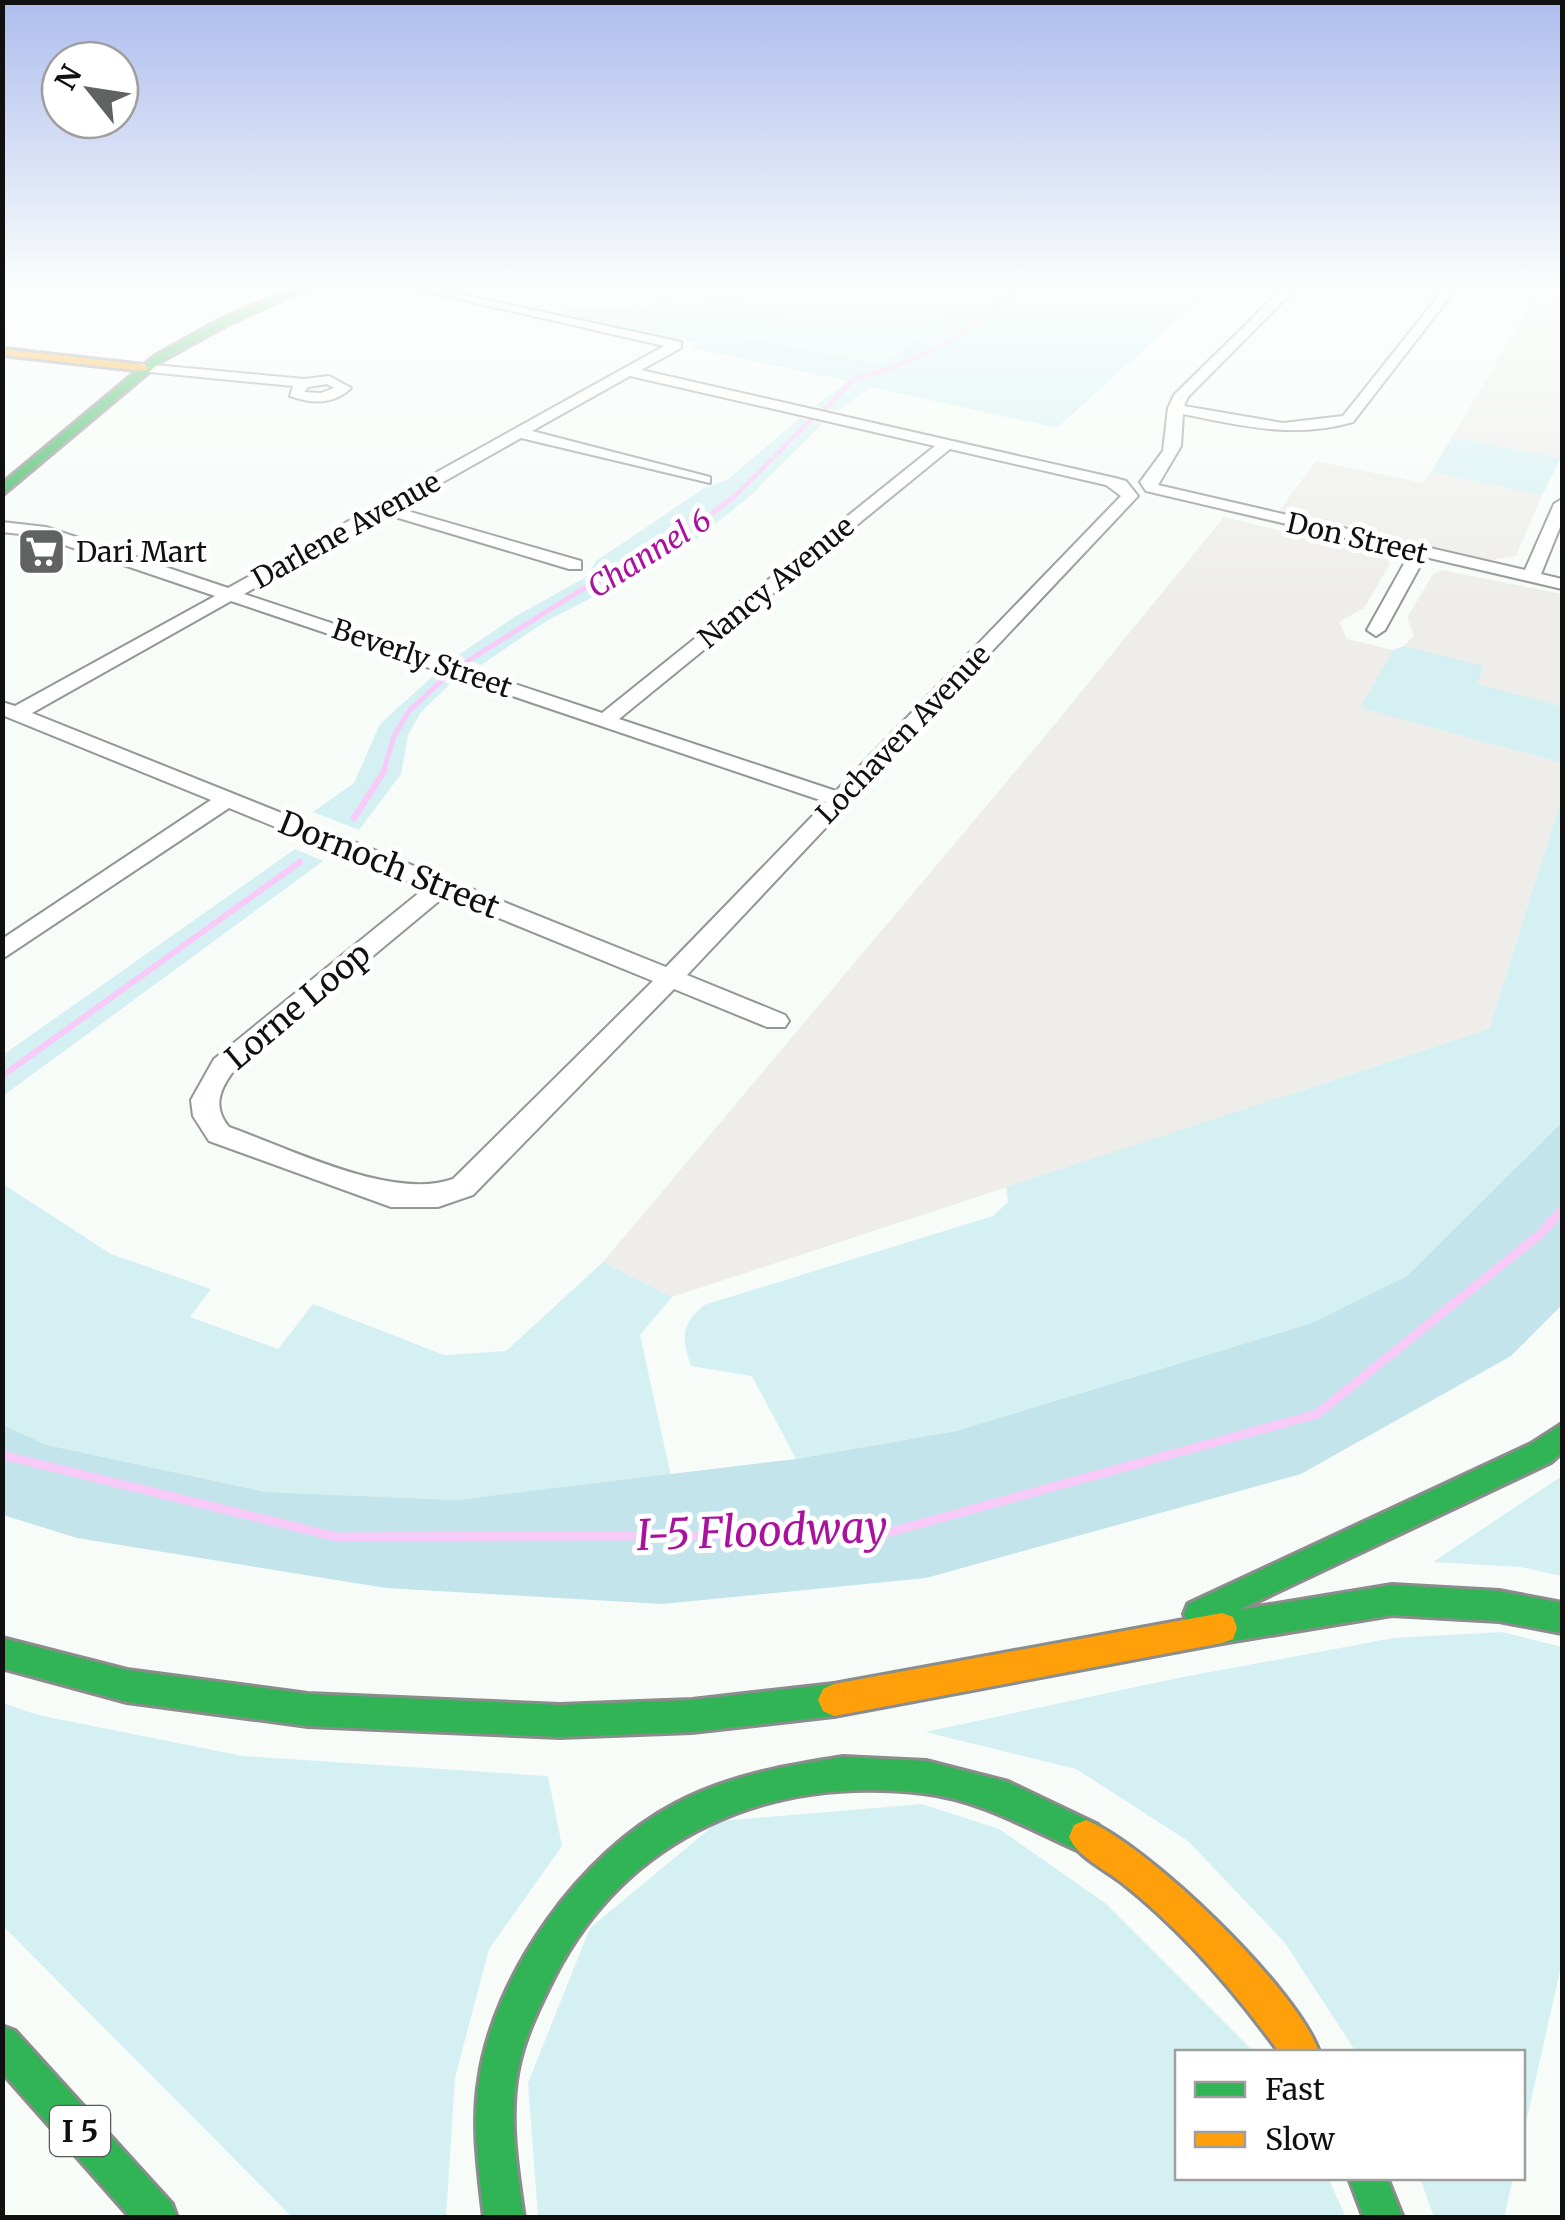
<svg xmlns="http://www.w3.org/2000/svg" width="1565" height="2220" viewBox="0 0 1565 2220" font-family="Merriweather,serif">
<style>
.industrial{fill:#eeedea}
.green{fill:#d5f0f2}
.forest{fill:#c3e4ea}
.pitch{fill:#dff7f6}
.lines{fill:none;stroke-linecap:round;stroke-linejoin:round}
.stream-far3{stroke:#f8caf8;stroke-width:4}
.stream-far2{stroke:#f8caf8;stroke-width:5}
.stream-far1{stroke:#f8caf8;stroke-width:6}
.stream{stroke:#f8caf8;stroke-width:9}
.street-casing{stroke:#949695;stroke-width:4}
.fast-casing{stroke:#8b8d8c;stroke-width:6}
.slow-casing{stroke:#8b8d8c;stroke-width:6}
.street{fill:#fefffe;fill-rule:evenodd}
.fast{fill:#30b455;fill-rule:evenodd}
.slow{fill:#ff9f0a;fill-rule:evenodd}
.labels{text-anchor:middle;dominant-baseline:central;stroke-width:10;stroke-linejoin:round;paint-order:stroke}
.far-street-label{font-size:28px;fill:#101010;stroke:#fff}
.far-poi-label{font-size:28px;fill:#101010;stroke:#fff;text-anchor:start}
.far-water-label{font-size:30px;font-style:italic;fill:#aa119c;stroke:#fff}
.shield{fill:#fff;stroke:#585858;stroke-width:2.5}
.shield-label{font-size:30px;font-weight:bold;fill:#101010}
.street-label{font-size:32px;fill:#101010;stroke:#fff}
.near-water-label{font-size:42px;font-style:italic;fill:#aa119c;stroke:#fff}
</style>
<rect width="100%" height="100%" fill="#f7fcf9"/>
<g class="industrial">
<path d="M 1537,295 L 1562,299 L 1561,458 L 1452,437 Z"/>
<path d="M 1316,461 L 1423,483 L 1431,472 L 1542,495 L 1516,556 L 1492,560 L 1278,512 Z"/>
<path d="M 1224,517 L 1388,557 L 1390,564 L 1364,608 L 1339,622 L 1347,639 L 1393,650 L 1361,708 L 1562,763 L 1562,797 L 1489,1029 L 672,1297 L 603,1262 L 1041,741 Z"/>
<path d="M 1441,570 L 1562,594 L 1562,706 L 1476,684 L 1484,667 L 1404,646 L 1414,635 L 1407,618 L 1433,574 Z"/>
</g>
<g class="green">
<path d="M 684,289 L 1196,289 L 1209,291 L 1057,428 L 871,387 L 837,411 L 815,406 L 848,381 L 691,348 L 696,343 L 558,315 L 575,306 L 642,310 Z"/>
<path d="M 800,418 L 823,423 L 749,497 L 684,549 L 545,622 L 481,665 L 457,656 L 516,616 L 586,577 L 596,561 L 706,487 L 728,479 Z"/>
<path d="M 1452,437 L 1561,458 L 1542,495 L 1431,472 Z"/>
<path d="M 1404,646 L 1484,666 L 1477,684 L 1562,706 L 1562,763 L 1360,708 L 1393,650 Z"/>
<path d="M 432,677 L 450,684 L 421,712 L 408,735 L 401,774 L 359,830 L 313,812 L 354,783 L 380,724 Z"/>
<path d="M 1562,797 L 1562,1122 L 1407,1276 L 1312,1323 L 956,1431 L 796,1459 L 752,1376 L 691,1366 C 682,1338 680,1325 704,1305 L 993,1216 L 1008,1202 L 1006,1187 L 1489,1029 Z"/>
<path d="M 295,849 L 323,861 L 3,1096 L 3,1055 Z"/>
<path d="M 3,1184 L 111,1254 L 211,1289 L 190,1317 L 278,1349 L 313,1304 L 444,1355 L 506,1351 L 603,1262 L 672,1297 L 640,1335 L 671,1476 L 457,1500 L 267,1492 L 47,1445 L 3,1425 Z"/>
<path d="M 1562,1476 L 1562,1576 L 1520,1567 L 1433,1562 Z"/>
<path d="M 1502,1632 L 1562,1647 L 1562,1962 L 1523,2136 L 1522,2052 L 1356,2052 L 1285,1943 L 1188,1841 L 1076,1769 L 925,1732 L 1178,1678 L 1394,1638 Z"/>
<path d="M 3,1703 L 38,1715 L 243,1756 L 548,1776 L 562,1846 L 489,1949 L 455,2078 L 446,2217 L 292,2217 L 3,1926 Z"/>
<path d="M 922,1804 L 999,1829 L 1105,1903 L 1254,2052 L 1178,2052 L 1178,2178 L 1328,2178 L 1346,2217 L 538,2217 L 528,2083 L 590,1928 L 719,1821 Z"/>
<path d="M 1420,2178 L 1513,2178 L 1504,2218 L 1434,2217 Z"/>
</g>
<path class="forest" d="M 1562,1122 L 1562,1305 L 1511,1356 L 1301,1474 L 926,1578 L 662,1604 L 386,1588 L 77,1538 L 3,1515 L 3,1425 L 47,1445 L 267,1492 L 456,1500 L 796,1459 L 956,1431 L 1312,1323 L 1407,1276 Z"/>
<path class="pitch" d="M 722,289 L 903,289 L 852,302 L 956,310 L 883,365 L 730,335 L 796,308 L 706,297 Z"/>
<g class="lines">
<g class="stream-far3">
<path d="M 823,411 L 854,379 L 892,368 L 948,343 L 1019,289"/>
<path d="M 732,499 L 812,419"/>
</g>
<g class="stream-far2">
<path d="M 466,662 L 581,590 L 680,538 L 735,496"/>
<path d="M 383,773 L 394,736 L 409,711 L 448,675"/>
</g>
<g class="stream-far1">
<path d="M 354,818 L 385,770"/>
<path d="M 2,1076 L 300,862"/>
</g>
<path class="stream" d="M 2,1455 L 337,1537 L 879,1535 L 1317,1414 L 1539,1235 L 1562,1210"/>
<defs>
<g id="street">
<path d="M 415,289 L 436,289 L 681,342 L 681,348 L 641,370 L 1115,478 L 1126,481 L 1138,496 L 687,975 L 785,1015 L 789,1021 L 785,1027 L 767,1027 L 674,989 L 473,1195 L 438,1207 L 391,1207 L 209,1141 L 193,1116 L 191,1100 L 214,1059 L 425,888 L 229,808 L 2,959 L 2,939 L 211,800 L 2,715 L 2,702 L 15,706 L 215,596 L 38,536 L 2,532 L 2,522 L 46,527 L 228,588 L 664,346 ZM 630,376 L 935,446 L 602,713 L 244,594 L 385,514 L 569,569 L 581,569 L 581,561 L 397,508 L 521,438 L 710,483 L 710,477 L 532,431 ZM 950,449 L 1106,485 L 1121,496 L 836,791 L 619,719 ZM 231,601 L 826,802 L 666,967 L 32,713 ZM 445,896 L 653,981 L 453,1179 C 393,1201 289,1148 229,1127 C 213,1108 219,1091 232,1073 Z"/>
<path d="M 1282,289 L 1295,289 L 1188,397 L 1184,406 L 1283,423 L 1343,416 L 1444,289 L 1456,289 L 1353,422 C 1294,439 1242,426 1183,414 L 1181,446 L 1158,485 L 1525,570 L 1554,504 L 1562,499 L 1562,522 L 1541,574 L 1562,579 L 1562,589 L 1425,557 L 1385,630 L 1376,636 L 1367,630 L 1410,553 L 1146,491 L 1140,482 L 1163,451 L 1168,408 L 1174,395 Z"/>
<path d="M 144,364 L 304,379 L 329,376 L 351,388 C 333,405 312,404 290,396 L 293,386 L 139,371 L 139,365 ZM 327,384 L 334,388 L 321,393 L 304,392 L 308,387 Z"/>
</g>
<g id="fast">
<path d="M 293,289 L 306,289 L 228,324 L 163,360 L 2,495 L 2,484 L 155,356 L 220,320 Z"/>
<path d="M 1562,1424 L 1562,1452 L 1551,1462 L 1239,1610 L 1392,1585 L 1499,1591 L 1562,1603 L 1562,1633 L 1499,1621 L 1392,1615 L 1222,1643 L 1211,1639 L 1208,1625 L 1199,1629 L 1188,1624 L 1184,1614 L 1188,1604 L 1531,1444 Z"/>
<path d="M 2,1638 L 127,1670 L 308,1694 L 560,1705 L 692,1700 L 834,1684 L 845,1689 L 850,1700 L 845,1711 L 834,1716 L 692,1732 L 560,1737 L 308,1726 L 127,1702 L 2,1668 Z"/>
<path d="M 843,1757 L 926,1761 L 1008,1782 L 1098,1825 L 1103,1837 L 1098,1849 L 1086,1854 C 1032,1831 983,1800 923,1793 C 769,1775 628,1835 555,1975 C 539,2007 523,2039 517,2074 C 509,2121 517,2170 524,2218 L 484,2218 C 479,2172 472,2126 479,2081 C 493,1975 581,1853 675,1804 C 727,1776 785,1766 843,1757 Z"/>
<path d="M 2,2026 L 15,2031 L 172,2204 L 177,2218 L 131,2218 L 2,2072 Z"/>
<path d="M 1349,2178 L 1387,2178 L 1403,2218 L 1364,2218 Z"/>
</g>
<g id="slow">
<path d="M 2,349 L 144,365 L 150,368 L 144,371 L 2,355 Z"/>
<path d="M 1222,1613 L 1233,1617 L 1237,1628 L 1233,1639 L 1222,1643 L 834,1716 L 823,1711 L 818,1700 L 823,1689 L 834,1684 Z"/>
<path d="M 1086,1820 C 1149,1846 1297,1989 1319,2052 L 1279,2052 C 1233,1989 1182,1930 1121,1882 C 1103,1868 1078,1857 1069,1837 L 1074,1825 Z"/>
</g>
</defs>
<use href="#street" class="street-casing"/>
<use href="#fast" class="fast-casing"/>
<use href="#slow" class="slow-casing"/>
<use href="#street" class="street"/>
<use href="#fast" class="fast"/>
<use href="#slow" class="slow"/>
</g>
<linearGradient id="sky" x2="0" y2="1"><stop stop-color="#aebdee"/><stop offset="0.48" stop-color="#fbfefc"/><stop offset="1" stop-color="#fbfefc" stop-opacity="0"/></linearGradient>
<rect width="1565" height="599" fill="url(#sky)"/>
<defs>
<symbol id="supermarket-square" viewBox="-11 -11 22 22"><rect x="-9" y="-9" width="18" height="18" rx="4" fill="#616362" stroke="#fff"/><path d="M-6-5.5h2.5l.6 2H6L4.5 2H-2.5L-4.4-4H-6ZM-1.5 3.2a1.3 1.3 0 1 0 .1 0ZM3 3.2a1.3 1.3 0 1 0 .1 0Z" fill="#fff"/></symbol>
</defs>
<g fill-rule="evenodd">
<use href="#supermarket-square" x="14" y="524" width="55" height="55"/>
</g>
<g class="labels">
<g class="far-street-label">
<text transform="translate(346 530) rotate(-29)">Darlene Avenue</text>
<text transform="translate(1357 538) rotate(13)">Don Street</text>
<text transform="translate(776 582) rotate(-39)">Nancy Avenue</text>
<text transform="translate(422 658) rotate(19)">Beverly Street</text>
<text transform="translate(903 734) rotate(-46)">Lochaven Avenue</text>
</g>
<g class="far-poi-label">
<text x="76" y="552">Dari Mart</text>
</g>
<g class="far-water-label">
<text transform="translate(649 553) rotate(-32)">Channel 6</text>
</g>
<rect class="shield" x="50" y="2106" width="60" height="50" rx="8"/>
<g class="shield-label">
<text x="80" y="2131">I 5</text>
</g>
<g class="street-label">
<text transform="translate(389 865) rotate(22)">Dornoch Street</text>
<text transform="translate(298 1006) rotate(-40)">Lorne Loop</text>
</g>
<g class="near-water-label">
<text transform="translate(762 1531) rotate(-2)">I-5 Floodway</text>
</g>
</g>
<rect width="1565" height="2220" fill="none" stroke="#101010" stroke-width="10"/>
<rect x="1175" y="2050" width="350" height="130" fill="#ffffff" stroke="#9f9f9f" stroke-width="2.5"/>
<rect x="1195" y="2082" width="50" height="15" fill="#30b455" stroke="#9f9f9f" stroke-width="2.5"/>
<text x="1265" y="2100" font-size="30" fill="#101010">Fast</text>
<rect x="1195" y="2132" width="50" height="15" fill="#ff9f0a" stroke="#9f9f9f" stroke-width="2.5"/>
<text x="1265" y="2150" font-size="30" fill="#101010">Slow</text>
<g transform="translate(90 90) rotate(300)"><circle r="48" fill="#ffffff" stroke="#9f9f9f" stroke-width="2.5"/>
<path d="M0-8L18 38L0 25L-18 38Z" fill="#616362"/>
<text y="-15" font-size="28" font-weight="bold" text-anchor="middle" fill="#101010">N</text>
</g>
</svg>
